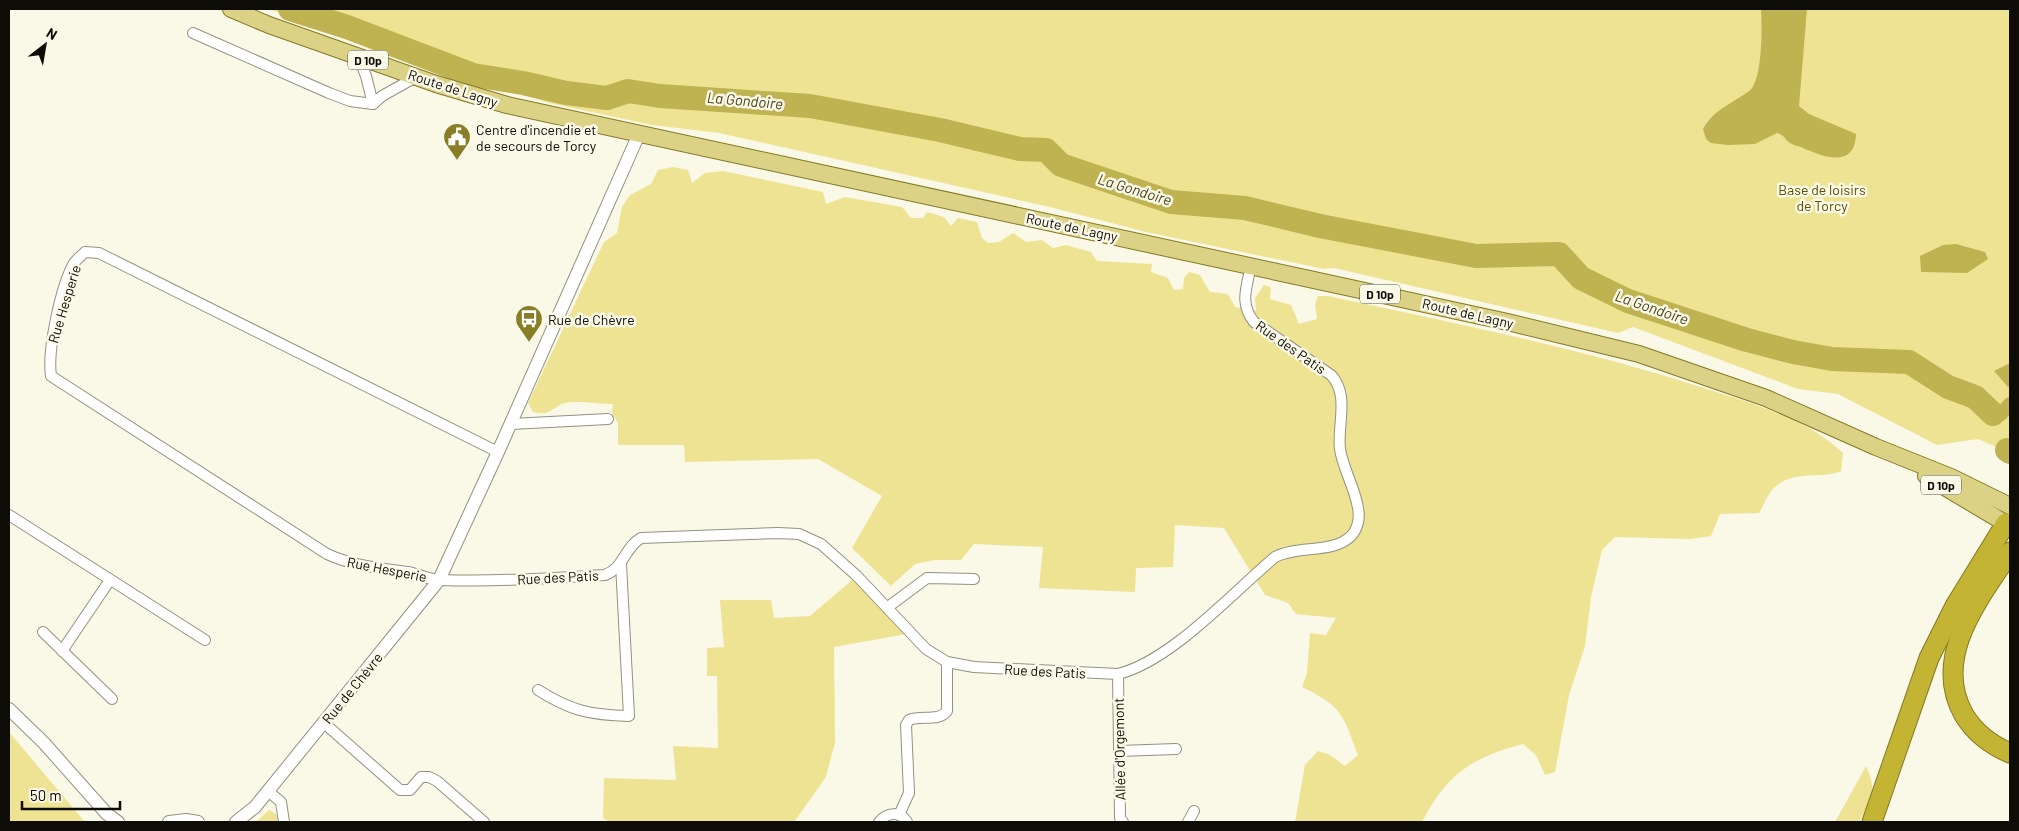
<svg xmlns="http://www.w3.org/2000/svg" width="2019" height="831" viewBox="0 0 2019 831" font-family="Barlow,sans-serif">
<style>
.green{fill:#eee393}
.water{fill:#bfb250}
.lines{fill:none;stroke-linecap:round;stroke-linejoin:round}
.canal{stroke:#bfb250;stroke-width:14}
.river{stroke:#bfb250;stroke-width:24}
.minor-casing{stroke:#929181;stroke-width:12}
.tertiary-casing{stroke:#929181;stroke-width:14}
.primary-casing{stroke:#847924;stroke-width:18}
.motorway-casing{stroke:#847924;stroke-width:21}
.minor{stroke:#fff;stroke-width:10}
.tertiary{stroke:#fff;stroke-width:12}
.primary{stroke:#dcd285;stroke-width:16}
.motorway{stroke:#c4b433;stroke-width:19}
.labels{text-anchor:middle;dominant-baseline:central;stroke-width:5;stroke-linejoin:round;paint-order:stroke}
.shield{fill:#faf8e7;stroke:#54534a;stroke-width:1}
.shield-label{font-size:12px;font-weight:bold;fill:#0d0c07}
.street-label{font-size:14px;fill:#0d0c07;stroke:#faf8e7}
.poi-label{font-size:14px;fill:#0d0c07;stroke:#faf8e7;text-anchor:start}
.park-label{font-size:14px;fill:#5a5100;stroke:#faf8e7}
.water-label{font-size:15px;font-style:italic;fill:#49441b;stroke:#faf8e7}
</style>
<rect width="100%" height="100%" fill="#faf8e7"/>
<g class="green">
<path d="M 268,9 L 2010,9 L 2010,453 L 1978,439 L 1937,445 L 1838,394 L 1798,389 L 1633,327 L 1618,333 L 1334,268 L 1324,269 L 1146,232 L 1050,207 L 719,133 L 652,125 L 549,103 L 384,49 Z"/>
<path d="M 673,167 L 688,170 L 692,183 L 705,173 L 723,171 L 823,192 L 826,204 L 845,197 L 902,207 L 911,218 L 923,218 L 927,212 L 944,217 L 951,226 L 958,218 L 977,222 L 982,238 L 988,243 L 999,242 L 1013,233 L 1026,242 L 1042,240 L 1053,248 L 1066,245 L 1091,252 L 1097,261 L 1152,264 L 1151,272 L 1168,278 L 1174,290 L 1183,289 L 1184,278 L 1189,272 L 1200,275 L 1210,292 L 1228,294 L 1235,307 L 1256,311 L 1255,298 L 1264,285 L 1271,287 L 1270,299 L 1291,305 L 1299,324 L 1317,319 L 1315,304 L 1318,296 L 1328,296 C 1454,323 1581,348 1704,388 C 1751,403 1806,418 1843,453 L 1841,471 C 1818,480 1795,469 1775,487 C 1768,493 1764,505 1759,513 L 1720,514 L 1711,536 L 1690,539 L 1615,537 L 1602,550 L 1591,597 L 1585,646 L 1569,695 L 1555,772 L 1545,775 L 1536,755 L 1523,744 C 1471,758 1447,774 1422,822 L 1295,822 L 1305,765 L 1318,751 L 1330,755 L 1345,766 L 1358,755 C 1343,715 1343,707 1302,687 L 1307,673 L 1310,633 L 1326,635 L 1336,618 L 1296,614 L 1288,603 L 1265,595 L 1224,528 L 1175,525 L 1173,567 L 1136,568 L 1135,592 L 1039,588 L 1043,547 L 974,544 L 961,560 L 935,560 L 915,564 L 891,586 L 852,548 L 882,496 L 818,459 L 685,462 L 684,445 L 618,445 L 618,423 L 612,413 L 613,404 C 600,404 577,400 565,403 C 551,407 551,417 533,412 L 528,403 L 604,242 L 617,233 L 622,207 L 630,195 L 651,184 L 658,170 Z"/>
<path d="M 857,576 L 912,633 L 834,647 L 835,742 L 826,777 L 794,822 L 609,822 L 603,818 L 604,778 L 676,780 L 673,746 L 718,748 L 717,676 L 707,676 L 707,648 L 724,647 L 720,600 L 771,600 L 774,618 L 810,616 Z"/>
<path d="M 9,732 L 85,822 L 9,822 Z"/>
<path d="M 1866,766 C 1878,791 1871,799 1859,822 L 1835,822 Z"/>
<path d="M 269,810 L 276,814 L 278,822 L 256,822 Z"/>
</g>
<g class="water">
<path d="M 1761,9 L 1807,9 L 1799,106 L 1809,114 L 1856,134 C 1855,169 1824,157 1803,148 C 1799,146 1795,146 1792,144 C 1785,141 1785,135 1777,133 L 1755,144 L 1728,145 L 1711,143 L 1706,139 L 1703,129 C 1714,109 1732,104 1749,91 C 1763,81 1762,25 1761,9 Z"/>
<path d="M 1956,244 L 1985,252 L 1988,259 L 1967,273 L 1921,272 L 1920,256 L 1943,245 Z"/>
<path d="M 2010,363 L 2010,386 L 2008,387 L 1994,371 Z"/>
</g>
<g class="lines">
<path class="canal" d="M 1993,414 L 2001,414 L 2010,404"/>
<g class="river">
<path d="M 290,9 L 347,27 L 473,75 L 523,83 L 566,93 L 607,98 L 628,91 L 660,96 L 810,106 L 940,130 L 1020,149 L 1046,150 L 1061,165 L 1171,202 L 1245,208 L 1320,226 L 1476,256 L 1559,254 L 1581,278 L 1628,301 L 1747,340 L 1793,352 L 1832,359 L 1909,362 L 1948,387 L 1975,397 L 1993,414"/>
<path d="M 2007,450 L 2010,452"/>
</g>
<defs>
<g id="minor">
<path d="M 193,33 L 329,93 L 350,101 L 373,104"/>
<path d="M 358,56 L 366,76 L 373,104"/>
<path d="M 373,104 L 382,96 L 416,77"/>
<path d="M 511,424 L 608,419"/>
<path d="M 498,452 L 99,253 L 85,252 C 82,255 77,259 74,263 C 61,286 47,350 51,376 L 327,554 C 353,566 379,568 408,572 C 419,574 430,580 441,580 C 496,582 550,578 605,575 C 624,568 624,548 641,538 L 778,533 L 799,534 L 821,544 L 857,576 L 926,649 L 947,662 L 974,667 L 1118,674 C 1171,661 1232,593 1275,557 C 1298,545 1333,554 1351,536 C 1358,529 1360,517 1358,508 C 1355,488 1343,469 1340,449 C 1337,425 1350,395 1331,375 L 1254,322 C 1239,303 1247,287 1251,265"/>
<path d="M 9,515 L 205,640"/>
<path d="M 888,607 L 927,578 L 974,579"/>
<path d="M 43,632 L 112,699"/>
<path d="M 62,651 L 110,580"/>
<path d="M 1118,674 L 1120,818 L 1123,822"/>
<path d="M 538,690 C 571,711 590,715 629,716 L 621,564"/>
<path d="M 324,723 L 400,790 L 410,790 L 421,777 L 429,777 L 437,781 L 484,822"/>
<path d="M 1119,751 L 1176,749"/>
<path d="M 268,791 L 281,802 L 284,822"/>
<path d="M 899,815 L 909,793 L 906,725 L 909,720 C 921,715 939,722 947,711 L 947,662"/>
<path d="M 879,822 C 887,812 900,811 907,822"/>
<path d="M 1188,822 L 1194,811"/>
</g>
<g id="tertiary">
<path d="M 9,709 L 44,743 L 107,814 L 118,822"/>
<path d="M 169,822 L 186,820 L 198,822"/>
<path d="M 236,822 L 255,807 L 439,580 L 498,452 L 639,134"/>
</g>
<g id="primary">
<path d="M 231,9 L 269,25 L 436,84 L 507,105 L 1503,321 L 1639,354 L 1766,398 L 1876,447 L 1951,477 L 2010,506"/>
<path d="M 1926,476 L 2010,526"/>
</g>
<g id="motorway">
<path d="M 2010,552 C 1979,599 1931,657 1964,715 C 1975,733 1991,745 2010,753"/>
<path d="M 1872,822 L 1929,658 L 1955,606 L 2006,523"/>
</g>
</defs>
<use href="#minor" class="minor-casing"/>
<use href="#tertiary" class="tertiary-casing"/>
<use href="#primary" class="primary-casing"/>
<use href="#motorway" class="motorway-casing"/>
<use href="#minor" class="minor"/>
<use href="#tertiary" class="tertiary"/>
<use href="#primary" class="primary"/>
<use href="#motorway" class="motorway"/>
</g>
<defs>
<symbol id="civic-pin" viewBox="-11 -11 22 30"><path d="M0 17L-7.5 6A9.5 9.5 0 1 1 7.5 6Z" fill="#897e25" stroke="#faf8e7"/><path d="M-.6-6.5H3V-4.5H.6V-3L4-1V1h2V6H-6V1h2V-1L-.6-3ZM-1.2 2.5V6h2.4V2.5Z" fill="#fff"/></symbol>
<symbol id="bus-pin" viewBox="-11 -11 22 30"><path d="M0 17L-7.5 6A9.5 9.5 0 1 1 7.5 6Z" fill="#897e25" stroke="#faf8e7"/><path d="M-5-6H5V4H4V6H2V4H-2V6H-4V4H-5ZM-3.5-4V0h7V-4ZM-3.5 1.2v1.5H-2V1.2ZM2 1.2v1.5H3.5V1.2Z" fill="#fff"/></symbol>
</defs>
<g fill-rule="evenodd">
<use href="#civic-pin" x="441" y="121" width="32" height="43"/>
<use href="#bus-pin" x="513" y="303" width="32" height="43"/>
</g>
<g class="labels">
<g class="shield">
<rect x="348" y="50.5" width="40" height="19" rx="4"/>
<rect x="1360" y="284.5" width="40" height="19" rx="4"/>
<rect x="1921" y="475.5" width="40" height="19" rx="4"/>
</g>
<g class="shield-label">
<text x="368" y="60">D 10p</text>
<text x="1380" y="294">D 10p</text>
<text x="1941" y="485">D 10p</text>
</g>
<g class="street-label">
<text transform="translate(453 88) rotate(18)">Route de Lagny</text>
<text transform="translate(1072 227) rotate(12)">Route de Lagny</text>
<text transform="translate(64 304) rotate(-73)">Rue Hesperie</text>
<text transform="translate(1468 313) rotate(13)">Route de Lagny</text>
<text transform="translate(1291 347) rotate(35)">Rue des Patis</text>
<text transform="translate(387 569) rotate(11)">Rue Hesperie</text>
<text transform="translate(558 577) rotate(-3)">Rue des Patis</text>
<text transform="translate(1045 671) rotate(3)">Rue des Patis</text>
<text transform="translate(352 688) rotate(-51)">Rue de Chèvre</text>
<text transform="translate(1119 749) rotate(-91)">Allée d'Orgemont</text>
</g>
<g class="poi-label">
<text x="476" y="129">Centre d'incendie et<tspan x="476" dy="16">de secours de Torcy</tspan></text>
<text x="548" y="319">Rue de Chèvre</text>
</g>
<g class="park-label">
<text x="1822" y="189">Base de loisirs<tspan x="1822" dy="16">de Torcy</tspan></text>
</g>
<g class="water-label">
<text transform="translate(745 100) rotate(5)">La Gondoire</text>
<text transform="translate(1135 189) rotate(17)">La Gondoire</text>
<text transform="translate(1652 307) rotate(19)">La Gondoire</text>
</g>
</g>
<rect width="2019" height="831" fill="none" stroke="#0d0c07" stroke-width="20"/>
<g transform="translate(45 45) rotate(31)" stroke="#faf8e7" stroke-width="4" paint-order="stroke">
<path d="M0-4L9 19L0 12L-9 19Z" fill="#0d0c07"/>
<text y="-8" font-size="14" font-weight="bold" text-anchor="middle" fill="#0d0c07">N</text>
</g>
<path d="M22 801v8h98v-8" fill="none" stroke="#0d0c07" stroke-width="2.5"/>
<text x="30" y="801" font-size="15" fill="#0d0c07" stroke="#faf8e7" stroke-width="4" paint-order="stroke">50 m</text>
</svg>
